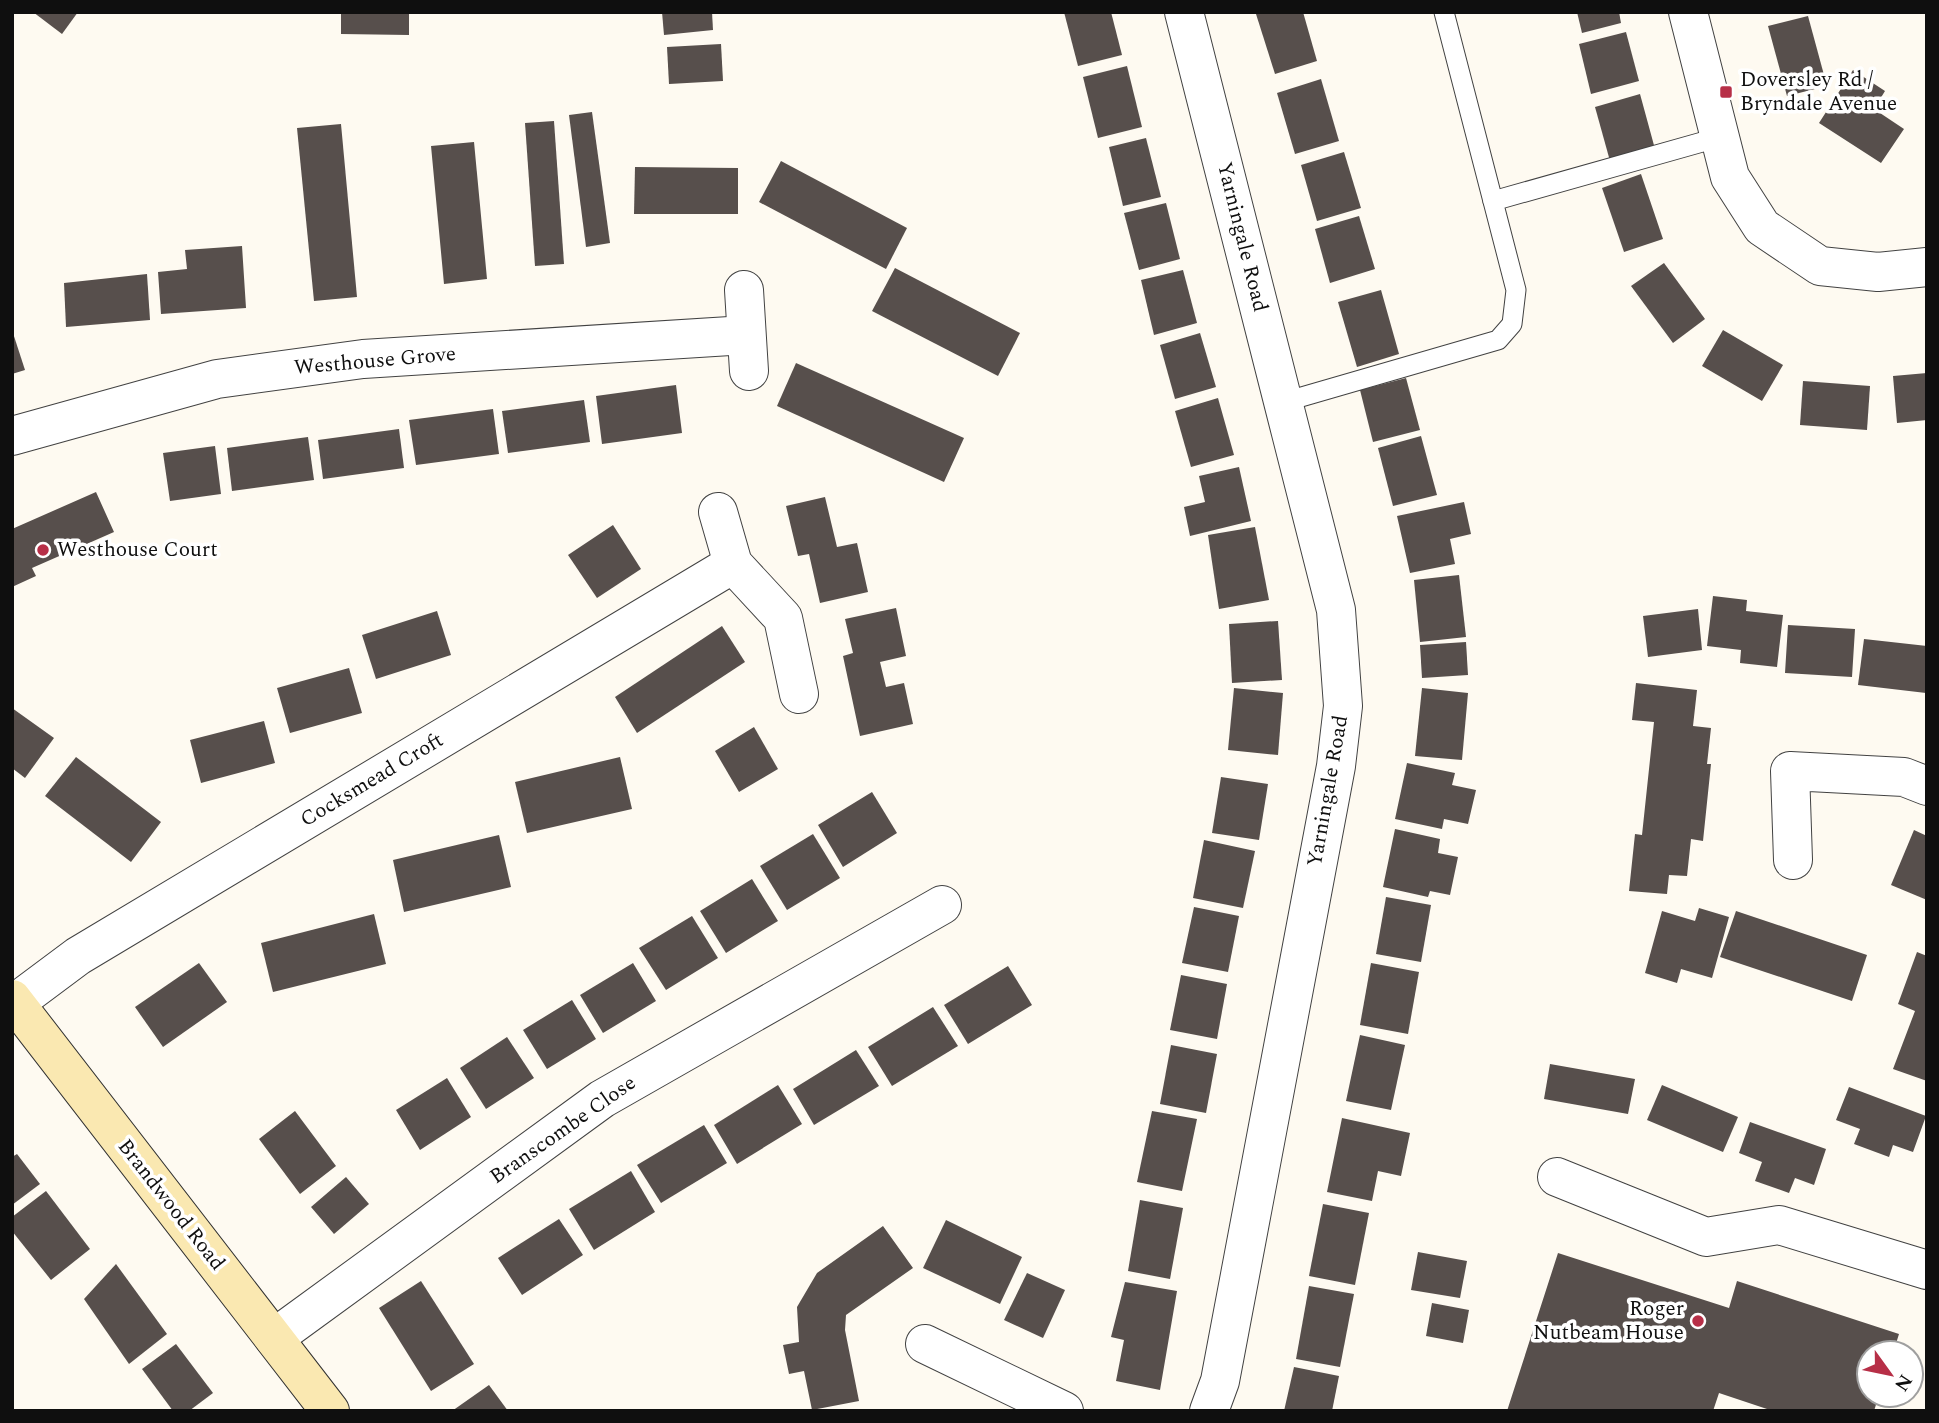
<svg xmlns="http://www.w3.org/2000/svg" width="1939" height="1423" viewBox="0 0 1939 1423" font-family="Spectral,serif">
<style>
.building{fill:#574f4c}
.lines{fill:none;stroke-linecap:round;stroke-linejoin:round}
.lane-casing{stroke:#424242;stroke-width:21}
.street-casing{stroke:#424242;stroke-width:40}
.secondary-casing{stroke:#313131;stroke-width:40}
.lane{stroke:#fff;stroke-width:19}
.street{stroke:#fff;stroke-width:38}
.secondary{stroke:#fae8b1;stroke-width:38}
.poi-dot{fill:#b72f47;stroke:#fff;stroke-width:2.5}
.labels{text-anchor:middle;dominant-baseline:central;stroke-width:7;stroke-linejoin:round;paint-order:stroke}
.poi-label{font-size:21px;fill:#0f0f0f;stroke:#fff;text-anchor:start}
.street-label{font-size:21px;fill:#0f0f0f;stroke:#fff}
</style>
<rect width="100%" height="100%" fill="#fefaf1"/>
<g class="building">
<path d="M 33,12 L 78,12 L 62,34 Z"/>
<path d="M 341,12 L 409,12 L 409,35 L 341,34 Z"/>
<path d="M 662,12 L 712,12 L 713,30 L 664,35 Z"/>
<path d="M 1064,12 L 1111,12 L 1122,55 L 1078,66 Z"/>
<path d="M 1262,12 L 1303,12 L 1317,61 L 1275,74 L 1256,14 Z"/>
<path d="M 1577,12 L 1619,12 L 1621,23 L 1582,33 Z"/>
<path d="M 1808,16 L 1827,86 L 1787,96 L 1768,26 Z"/>
<path d="M 1626,32 L 1639,81 L 1591,94 L 1579,44 Z"/>
<path d="M 721,44 L 723,81 L 669,84 L 667,47 Z"/>
<path d="M 1127,66 L 1142,127 L 1098,138 L 1083,77 Z"/>
<path d="M 1853,70 L 1885,91 L 1874,109 L 1904,129 L 1881,163 L 1819,123 Z"/>
<path d="M 1321,79 L 1339,141 L 1295,154 L 1277,93 Z"/>
<path d="M 1640,94 L 1655,149 L 1610,161 L 1595,107 Z"/>
<path d="M 592,112 L 610,243 L 586,247 L 569,115 Z"/>
<path d="M 554,121 L 564,264 L 535,266 L 525,123 Z"/>
<path d="M 341,124 L 357,297 L 314,301 L 297,128 Z"/>
<path d="M 1146,138 L 1161,197 L 1123,206 L 1109,147 Z"/>
<path d="M 474,142 L 487,279 L 444,284 L 431,146 Z"/>
<path d="M 1344,152 L 1361,208 L 1317,221 L 1301,165 Z"/>
<path d="M 781,161 L 907,228 L 886,269 L 759,202 Z"/>
<path d="M 635,167 L 738,168 L 738,214 L 634,214 Z"/>
<path d="M 1641,174 L 1663,239 L 1624,252 L 1602,188 Z"/>
<path d="M 1166,203 L 1180,259 L 1139,270 L 1124,213 Z"/>
<path d="M 1359,216 L 1375,269 L 1330,283 L 1315,229 Z"/>
<path d="M 242,246 L 246,308 L 161,314 L 158,272 L 187,269 L 185,250 Z"/>
<path d="M 1664,263 L 1705,319 L 1673,343 L 1631,286 Z"/>
<path d="M 895,268 L 1020,333 L 998,376 L 872,311 Z"/>
<path d="M 1183,270 L 1197,323 L 1154,335 L 1141,280 Z"/>
<path d="M 147,274 L 150,320 L 66,327 L 64,283 Z"/>
<path d="M 1381,290 L 1399,354 L 1357,367 L 1338,302 Z"/>
<path d="M 12,330 L 25,370 L 12,374 Z"/>
<path d="M 1723,330 L 1783,365 L 1762,401 L 1702,366 Z"/>
<path d="M 1200,333 L 1216,387 L 1175,399 L 1160,345 Z"/>
<path d="M 796,363 L 964,438 L 944,482 L 777,406 Z"/>
<path d="M 1927,373 L 1927,420 L 1897,423 L 1893,376 Z"/>
<path d="M 1406,378 L 1420,430 L 1373,442 L 1360,390 Z"/>
<path d="M 1803,381 L 1870,386 L 1867,430 L 1800,425 Z"/>
<path d="M 676,385 L 682,433 L 602,444 L 596,396 Z"/>
<path d="M 1218,398 L 1234,455 L 1191,467 L 1175,411 Z"/>
<path d="M 584,400 L 590,442 L 508,453 L 502,411 Z"/>
<path d="M 493,409 L 499,454 L 416,465 L 409,420 Z"/>
<path d="M 399,429 L 404,468 L 323,479 L 318,440 Z"/>
<path d="M 1421,436 L 1437,495 L 1393,506 L 1378,448 Z"/>
<path d="M 308,437 L 314,480 L 232,491 L 227,448 Z"/>
<path d="M 215,446 L 221,494 L 170,501 L 163,453 Z"/>
<path d="M 1239,467 L 1251,521 L 1190,536 L 1184,507 L 1205,502 L 1199,476 Z"/>
<path d="M 96,492 L 114,532 L 32,568 L 36,576 L 12,587 L 12,529 Z"/>
<path d="M 825,497 L 837,547 L 857,543 L 868,592 L 820,603 L 809,554 L 798,556 L 786,506 Z"/>
<path d="M 1464,502 L 1471,534 L 1450,539 L 1455,564 L 1410,573 L 1397,516 Z"/>
<path d="M 613,525 L 641,569 L 597,598 L 568,555 Z"/>
<path d="M 1255,527 L 1269,600 L 1219,609 L 1208,535 Z"/>
<path d="M 1459,575 L 1466,637 L 1420,642 L 1414,580 Z"/>
<path d="M 1713,596 L 1747,600 L 1746,611 L 1783,615 L 1777,667 L 1740,663 L 1741,650 L 1707,646 Z"/>
<path d="M 896,608 L 906,656 L 880,662 L 886,687 L 904,683 L 913,724 L 860,736 L 843,656 L 853,653 L 845,619 Z"/>
<path d="M 1698,609 L 1702,650 L 1648,657 L 1643,616 Z"/>
<path d="M 437,611 L 451,655 L 376,679 L 362,635 Z"/>
<path d="M 1278,621 L 1282,680 L 1232,683 L 1229,624 Z"/>
<path d="M 1788,625 L 1855,629 L 1852,677 L 1785,673 Z"/>
<path d="M 722,626 L 745,662 L 637,733 L 615,697 Z"/>
<path d="M 1864,639 L 1927,646 L 1926,693 L 1858,685 Z"/>
<path d="M 1466,642 L 1468,675 L 1422,678 L 1420,645 Z"/>
<path d="M 349,668 L 362,713 L 290,733 L 277,688 Z"/>
<path d="M 1636,683 L 1697,690 L 1693,726 L 1711,728 L 1707,764 L 1711,764 L 1703,841 L 1691,839 L 1687,876 L 1669,875 L 1667,894 L 1629,891 L 1635,834 L 1642,835 L 1654,722 L 1632,720 Z"/>
<path d="M 1234,688 L 1283,693 L 1278,755 L 1228,750 Z"/>
<path d="M 1422,688 L 1468,693 L 1462,760 L 1415,756 Z"/>
<path d="M 12,708 L 54,738 L 25,778 L 12,768 Z"/>
<path d="M 264,721 L 275,763 L 201,783 L 190,740 Z"/>
<path d="M 754,727 L 778,769 L 739,792 L 715,751 Z"/>
<path d="M 76,757 L 161,822 L 131,862 L 45,796 Z"/>
<path d="M 620,757 L 632,809 L 527,833 L 515,782 Z"/>
<path d="M 1407,763 L 1455,773 L 1452,785 L 1476,790 L 1468,824 L 1444,819 L 1442,829 L 1395,819 Z"/>
<path d="M 1221,777 L 1268,784 L 1259,840 L 1212,833 Z"/>
<path d="M 872,792 L 897,833 L 843,867 L 818,825 Z"/>
<path d="M 1395,829 L 1440,839 L 1438,853 L 1458,857 L 1450,895 L 1430,891 L 1428,897 L 1383,887 Z"/>
<path d="M 1914,830 L 1927,836 L 1927,900 L 1891,885 Z"/>
<path d="M 813,834 L 840,878 L 787,910 L 760,866 Z"/>
<path d="M 499,835 L 511,887 L 404,912 L 393,860 Z"/>
<path d="M 1204,840 L 1255,851 L 1243,908 L 1193,898 Z"/>
<path d="M 752,879 L 778,921 L 726,953 L 700,911 Z"/>
<path d="M 1386,897 L 1431,905 L 1421,962 L 1376,954 Z"/>
<path d="M 1194,907 L 1239,916 L 1228,972 L 1182,963 Z"/>
<path d="M 1699,908 L 1729,917 L 1712,978 L 1681,969 L 1677,983 L 1645,973 L 1662,911 L 1695,921 Z"/>
<path d="M 1736,911 L 1867,955 L 1852,1001 L 1720,957 Z"/>
<path d="M 374,914 L 386,964 L 273,992 L 261,943 Z"/>
<path d="M 692,916 L 718,958 L 666,990 L 639,948 Z"/>
<path d="M 1917,952 L 1927,956 L 1927,1081 L 1893,1069 L 1915,1011 L 1898,1004 Z"/>
<path d="M 199,963 L 227,1002 L 163,1047 L 135,1007 Z"/>
<path d="M 633,963 L 656,1001 L 603,1033 L 580,995 Z"/>
<path d="M 1371,963 L 1419,972 L 1408,1034 L 1360,1025 Z"/>
<path d="M 1008,966 L 1032,1005 L 968,1044 L 944,1005 Z"/>
<path d="M 1181,975 L 1227,984 L 1217,1039 L 1170,1030 Z"/>
<path d="M 572,1000 L 596,1039 L 547,1069 L 523,1030 Z"/>
<path d="M 933,1007 L 958,1046 L 892,1086 L 868,1047 Z"/>
<path d="M 1360,1035 L 1405,1045 L 1391,1110 L 1346,1101 Z"/>
<path d="M 507,1037 L 534,1078 L 486,1109 L 460,1068 Z"/>
<path d="M 1171,1045 L 1217,1054 L 1206,1113 L 1160,1104 Z"/>
<path d="M 856,1050 L 879,1086 L 814,1125 L 793,1089 Z"/>
<path d="M 1550,1064 L 1635,1079 L 1628,1114 L 1544,1099 Z"/>
<path d="M 447,1078 L 471,1117 L 420,1150 L 396,1110 Z"/>
<path d="M 778,1085 L 802,1124 L 737,1164 L 714,1125 Z"/>
<path d="M 1662,1085 L 1738,1117 L 1723,1152 L 1647,1120 Z"/>
<path d="M 1849,1087 L 1926,1116 L 1913,1152 L 1893,1145 L 1889,1157 L 1854,1144 L 1860,1129 L 1836,1120 Z"/>
<path d="M 295,1111 L 336,1166 L 300,1194 L 259,1139 Z"/>
<path d="M 1152,1111 L 1197,1119 L 1182,1191 L 1137,1182 Z"/>
<path d="M 1342,1118 L 1410,1133 L 1401,1176 L 1378,1171 L 1372,1201 L 1327,1192 Z"/>
<path d="M 1750,1122 L 1826,1149 L 1814,1185 L 1795,1178 L 1789,1193 L 1755,1181 L 1762,1162 L 1739,1153 Z"/>
<path d="M 704,1125 L 727,1163 L 661,1203 L 637,1165 Z"/>
<path d="M 17,1154 L 40,1184 L 12,1205 L 12,1157 Z"/>
<path d="M 631,1171 L 655,1212 L 594,1250 L 569,1209 Z"/>
<path d="M 346,1177 L 369,1204 L 334,1234 L 311,1207 Z"/>
<path d="M 46,1191 L 90,1249 L 51,1280 L 12,1231 L 12,1217 Z"/>
<path d="M 1140,1200 L 1183,1208 L 1170,1279 L 1128,1271 Z"/>
<path d="M 1323,1204 L 1369,1213 L 1355,1285 L 1309,1276 Z"/>
<path d="M 559,1219 L 583,1255 L 522,1295 L 498,1258 Z"/>
<path d="M 946,1220 L 1022,1257 L 1000,1304 L 923,1268 Z"/>
<path d="M 883,1226 L 913,1268 L 846,1315 L 845,1330 L 859,1401 L 812,1410 L 804,1371 L 789,1374 L 783,1345 L 799,1342 L 797,1307 L 817,1273 Z"/>
<path d="M 1418,1252 L 1467,1261 L 1460,1298 L 1411,1290 Z"/>
<path d="M 1558,1253 L 1729,1308 L 1737,1281 L 1899,1334 L 1893,1353 L 1869,1353 L 1869,1395 L 1879,1395 L 1874,1411 L 1773,1411 L 1719,1393 L 1713,1411 L 1507,1411 Z"/>
<path d="M 116,1264 L 167,1334 L 129,1364 L 84,1299 Z"/>
<path d="M 1027,1273 L 1065,1290 L 1043,1338 L 1004,1320 Z"/>
<path d="M 421,1281 L 474,1364 L 431,1391 L 379,1308 Z"/>
<path d="M 1125,1282 L 1177,1291 L 1160,1390 L 1116,1381 L 1124,1340 L 1111,1337 Z"/>
<path d="M 1309,1286 L 1354,1294 L 1340,1367 L 1296,1359 Z"/>
<path d="M 1432,1303 L 1469,1310 L 1463,1343 L 1426,1336 Z"/>
<path d="M 176,1344 L 213,1393 L 189,1411 L 173,1411 L 142,1369 Z"/>
<path d="M 1294,1367 L 1339,1376 L 1332,1411 L 1284,1411 Z"/>
<path d="M 489,1385 L 508,1411 L 452,1411 Z"/>
</g>
<g class="lines">
<defs>
<g id="lane">
<path d="M 1493,201 L 1720,137"/>
<path d="M 1284,402 L 1498,340 L 1512,324 L 1516,290 L 1444,12"/>
</g>
<g id="street">
<path d="M 1184,12 L 1336,610 L 1343,706 L 1336,766 L 1220,1381 L 1209,1411"/>
<path d="M 1688,12 L 1730,177 L 1762,227 L 1820,266 L 1878,272 L 1927,267"/>
<path d="M 744,290 L 749,371"/>
<path d="M 12,436 L 217,379 L 363,359 L 746,335"/>
<path d="M 718,512 L 733,564 L 783,618 L 799,694"/>
<path d="M 1793,860 L 1790,771 L 1904,777 L 1927,786"/>
<path d="M 15,1003 L 78,956 L 733,564"/>
<path d="M 1557,1177 L 1706,1237 L 1779,1225 L 1927,1270"/>
<path d="M 274,1338 L 602,1099 L 942,905"/>
<path d="M 925,1344 L 1064,1411"/>
</g>
<path id="secondary" d="M 12,999 L 330,1411"/>
</defs>
<use href="#lane" class="lane-casing"/>
<use href="#street" class="street-casing"/>
<use href="#secondary" class="secondary-casing"/>
<use href="#lane" class="lane"/>
<use href="#street" class="street"/>
<use href="#secondary" class="secondary"/>
</g>
<g class="poi-dot">
<rect x="1719" y="85" width="14" height="14" rx="3.5"/>
<circle cx="43" cy="550" r="7"/>
<circle cx="1698" cy="1321" r="7"/>
</g>
<g class="labels">
<g class="poi-label">
<text x="1740" y="80">Doversley Rd /<tspan x="1740" dy="24">Bryndale Avenue</tspan></text>
<text x="57" y="550">Westhouse Court</text>
<text x="1684" y="1309" text-anchor="end">Roger<tspan x="1684" dy="24">Nutbeam House</tspan></text>
</g>
<g class="street-label">
<text transform="translate(1242 237) rotate(76)">Yarningale Road</text>
<text transform="translate(375 361) rotate(-5)">Westhouse Grove</text>
<text transform="translate(372 780) rotate(-31)">Cocksmead Croft</text>
<text transform="translate(1328 791) rotate(-80)">Yarningale Road</text>
<text transform="translate(563 1130) rotate(-35)">Branscombe Close</text>
<text transform="translate(171 1205) rotate(52)">Brandwood Road</text>
</g>
</g>
<rect width="1939" height="1423" fill="none" stroke="#0f0f0f" stroke-width="28"/>
<g transform="translate(1890 1374) rotate(123)"><circle r="33" fill="#ffffff" stroke="#9f9f9f" stroke-width="2"/>
<path d="M0-5L12 26L0 18L-12 26Z" fill="#b72f47"/>
<text y="-10" font-size="19" font-weight="bold" text-anchor="middle" fill="#0f0f0f">N</text>
</g>
</svg>
